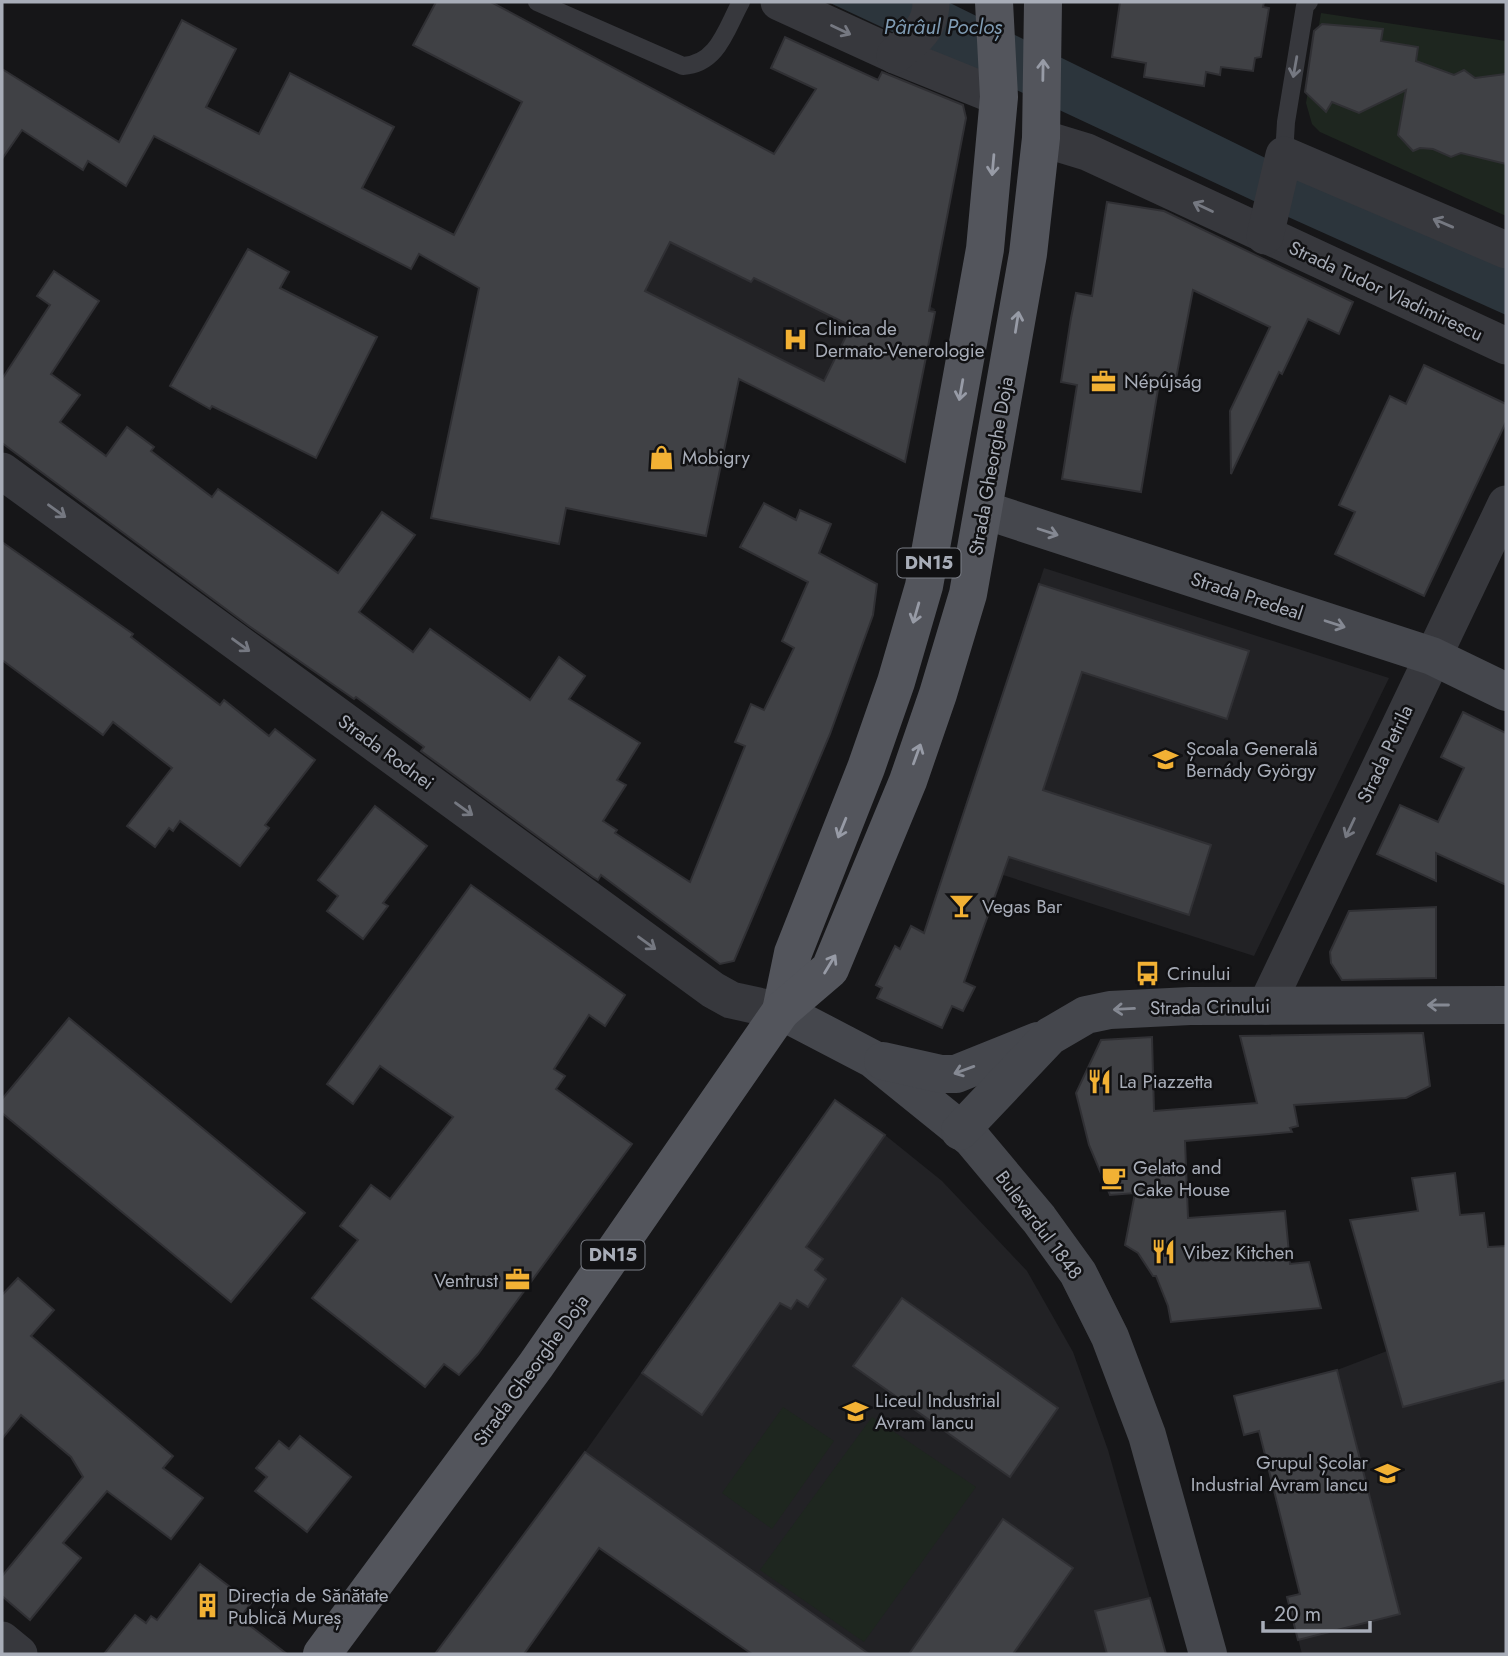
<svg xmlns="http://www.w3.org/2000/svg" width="1508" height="1656" viewBox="0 0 1508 1656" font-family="Jost,sans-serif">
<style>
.built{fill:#222225}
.green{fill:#1e261f}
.water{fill:#2c353c}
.building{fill:#404145;stroke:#303034;stroke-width:2;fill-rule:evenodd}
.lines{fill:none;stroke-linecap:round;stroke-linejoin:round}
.lane{stroke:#37383d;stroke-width:18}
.street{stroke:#37383d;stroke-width:37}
.secondary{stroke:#45474d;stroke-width:38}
.primary{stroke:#53555c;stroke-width:38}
.oneway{stroke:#757881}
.oneway2{stroke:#979ba6}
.oneway3{stroke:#858993}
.labels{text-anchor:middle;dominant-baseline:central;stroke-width:5;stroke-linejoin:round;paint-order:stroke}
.shield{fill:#111113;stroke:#7b7e86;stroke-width:2}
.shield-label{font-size:18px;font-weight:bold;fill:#a8adb8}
.street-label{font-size:19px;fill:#a8adb8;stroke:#111113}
.poi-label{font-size:19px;fill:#a8adb8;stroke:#111113;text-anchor:start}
.water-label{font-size:21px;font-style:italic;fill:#7f9bb3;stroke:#111113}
</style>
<rect width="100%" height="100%" fill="#161618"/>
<g class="built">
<path d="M 686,210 L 787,235 L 935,309 L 905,462 L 628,323 Z"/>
<path d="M 1044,568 L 1389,678 L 1254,956 L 1003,875 L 1009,858 L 955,840 Z"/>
<path d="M 835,1100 L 885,1135 L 942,1181 L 1027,1271 L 1073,1352 L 1108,1450 L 1166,1654 L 869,1654 L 585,1452 Z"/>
<path d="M 1506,1320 L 1506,1654 L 1302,1654 L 1287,1597 L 1300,1593 L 1259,1432 L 1244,1435 L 1337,1370 L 1387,1351 Z"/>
</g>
<g class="green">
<path d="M 1321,13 L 1506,41 L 1506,216 L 1320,132 L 1312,124 L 1306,103 Z"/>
<path d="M 783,1407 L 834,1441 L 772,1529 L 722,1493 Z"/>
<path d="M 872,1417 L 976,1487 L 864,1642 L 760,1570 Z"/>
</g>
<path class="water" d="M 828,2 L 948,2 L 1294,172 L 1506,264 L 1506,315 L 1286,216 Z"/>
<g class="building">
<path d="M 436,2 L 491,2 L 774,154 L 816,89 L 771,68 L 785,37 L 878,80 L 882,72 L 963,105 L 966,118 L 929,311 L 935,312 L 905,462 L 739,379 L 706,536 L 566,508 L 559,544 L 431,518 L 479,288 L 419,254 L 411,269 L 154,136 L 126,186 L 88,161 L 83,170 L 22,130 L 2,159 L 2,69 L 119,142 L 182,20 L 236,49 L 206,107 L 259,134 L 290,73 L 394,127 L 362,188 L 454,235 L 522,102 L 413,45 ZM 670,242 L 751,282 L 754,278 L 851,326 L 824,381 L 645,291 Z"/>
<path d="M 1120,2 L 1264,2 L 1263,7 L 1269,8 L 1261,57 L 1255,58 L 1253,71 L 1221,67 L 1220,75 L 1206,72 L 1204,86 L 1144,77 L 1146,63 L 1112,57 Z"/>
<path d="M 1322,24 L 1383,29 L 1381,41 L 1418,47 L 1416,61 L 1454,75 L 1464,70 L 1475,78 L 1506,74 L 1506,164 L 1461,153 L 1451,157 L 1433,149 L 1420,148 L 1413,151 L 1398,135 L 1406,90 L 1359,113 L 1332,102 L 1326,112 L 1305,92 L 1314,31 Z"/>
<path d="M 1107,202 L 1164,211 L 1353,302 L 1339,334 L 1308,319 L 1282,374 L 1279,372 L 1231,474 L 1230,411 L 1270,327 L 1193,290 L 1176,379 L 1160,377 L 1141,492 L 1062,479 L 1077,385 L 1061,382 L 1071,318 L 1076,293 L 1092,296 Z"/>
<path d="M 248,249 L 289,272 L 280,288 L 377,337 L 316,458 L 212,406 L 210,409 L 170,386 Z"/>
<path d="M 54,271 L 99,301 L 51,374 L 80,395 L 60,422 L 106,456 L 127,427 L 154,447 L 151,451 L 212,497 L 218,489 L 338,573 L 382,512 L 415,535 L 359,612 L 413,652 L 430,629 L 530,700 L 559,657 L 585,676 L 569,699 L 640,743 L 617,780 L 626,785 L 603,821 L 617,830 L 615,833 L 690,882 L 745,746 L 735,742 L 751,704 L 764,710 L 794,648 L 782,641 L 808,582 L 740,547 L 764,503 L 796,520 L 800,510 L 831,524 L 819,553 L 877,584 L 873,615 L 830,734 L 734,961 L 720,964 L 601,875 L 598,880 L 593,877 L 421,751 L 424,747 L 356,697 L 354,699 L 249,626 L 2,443 L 2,379 L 50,305 L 37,296 Z"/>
<path d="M 1424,365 L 1506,404 L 1506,422 L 1424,596 L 1335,554 L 1355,512 L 1339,505 L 1390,396 L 1406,404 Z"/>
<path d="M 2,542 L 133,634 L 131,637 L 220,705 L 224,700 L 269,736 L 275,729 L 315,760 L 265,825 L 269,828 L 240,866 L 180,821 L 173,831 L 169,828 L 155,847 L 127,826 L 172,768 L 113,722 L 103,735 L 2,660 Z"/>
<path d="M 1039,584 L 1249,651 L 1227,719 L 1082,672 L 1043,790 L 1211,845 L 1189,915 L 1009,857 L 964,982 L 975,987 L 963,1011 L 952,1006 L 942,1028 L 877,998 L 882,988 L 876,985 L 895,946 L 900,949 L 911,926 L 924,933 Z"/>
<path d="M 1463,712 L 1506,733 L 1506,885 L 1436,853 L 1436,881 L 1377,854 L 1400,805 L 1438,822 L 1464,768 L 1441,757 Z"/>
<path d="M 375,806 L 427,846 L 383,903 L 388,906 L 363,939 L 327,911 L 338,896 L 318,880 Z"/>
<path d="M 471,885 L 625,995 L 605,1026 L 589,1015 L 554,1069 L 565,1076 L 556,1089 L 632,1144 L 478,1354 L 459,1375 L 444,1364 L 425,1387 L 312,1298 L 358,1240 L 340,1226 L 371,1185 L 390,1199 L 453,1117 L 380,1066 L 353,1104 L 327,1084 Z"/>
<path d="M 1436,907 L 1436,978 L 1342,980 L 1331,963 L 1330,952 L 1349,911 Z"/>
<path d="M 69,1018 L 305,1213 L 231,1302 L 2,1113 L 2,1099 Z"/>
<path d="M 1423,1033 L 1430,1086 L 1406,1098 L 1294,1105 L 1298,1126 L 1290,1128 L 1292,1132 L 1185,1141 L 1188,1218 L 1285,1211 L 1290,1264 L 1309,1262 L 1321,1308 L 1171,1322 L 1168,1306 L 1156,1276 L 1153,1276 L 1138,1253 L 1125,1245 L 1135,1193 L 1110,1195 L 1089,1145 L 1076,1093 L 1101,1040 L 1152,1037 L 1154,1111 L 1257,1103 L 1240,1036 Z"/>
<path d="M 835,1100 L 885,1135 L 806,1247 L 823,1259 L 815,1270 L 826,1279 L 808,1307 L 797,1300 L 791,1309 L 780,1303 L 702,1415 L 642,1373 Z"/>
<path d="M 1455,1173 L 1460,1215 L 1484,1213 L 1488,1247 L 1506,1246 L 1506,1380 L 1403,1407 L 1350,1220 L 1418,1211 L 1412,1178 Z"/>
<path d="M 18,1278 L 54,1310 L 31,1336 L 173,1456 L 163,1468 L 203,1498 L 171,1539 L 107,1491 L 63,1543 L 81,1558 L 30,1620 L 2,1596 L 2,1576 L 83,1477 L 71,1457 L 21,1415 L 2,1439 L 2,1295 Z"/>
<path d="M 902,1298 L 1058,1408 L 1010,1477 L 853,1366 Z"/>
<path d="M 1337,1370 L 1400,1614 L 1298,1640 L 1287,1597 L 1300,1594 L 1259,1431 L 1244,1435 L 1234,1396 Z"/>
<path d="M 300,1436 L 351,1477 L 307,1532 L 255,1491 L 267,1477 L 256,1468 L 279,1441 L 289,1449 Z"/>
<path d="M 585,1452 L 869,1654 L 752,1654 L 599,1548 L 524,1654 L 435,1654 Z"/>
<path d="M 1003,1519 L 1073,1568 L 1013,1654 L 909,1654 Z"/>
<path d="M 200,1564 L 251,1603 L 240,1618 L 287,1654 L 104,1654 L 135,1615 L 146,1623 L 151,1616 L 157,1620 Z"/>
<path d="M 1150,1598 L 1166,1654 L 1107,1654 L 1095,1611 Z"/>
</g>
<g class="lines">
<g class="lane">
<path d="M 537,2 L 683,66 C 718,64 726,29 741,2"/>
<path d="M 1284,155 L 1286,122 L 1305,6 L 1309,2"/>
</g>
<g class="street">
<path d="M 779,2 L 895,55 L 999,97"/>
<path d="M 895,55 C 914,40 931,28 931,2"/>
<path d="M 1041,138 L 1087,152 L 1506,346"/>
<path d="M 1265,236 L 1284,155 L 1506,250"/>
<path d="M 2,471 L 713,990 L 731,1000 L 781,1011"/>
<path d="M 1266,1006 L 1506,504"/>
<path d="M 2,1640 L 19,1654"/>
</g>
<g class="secondary">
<path d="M 984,510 L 1432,656 L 1506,692"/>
<path d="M 781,1011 L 873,1059 L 972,1139 L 1039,1219 L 1078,1273 L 1110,1337 L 1147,1435 L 1208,1654"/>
<path d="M 883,1061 L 941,1074 L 956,1074 L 1038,1041"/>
<path d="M 960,1131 L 1050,1036 L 1086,1015 L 1110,1010 L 1190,1006 L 1506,1005"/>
</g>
<g class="primary">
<path d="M 781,1011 L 793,953 L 866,768 L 896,682 L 924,586 L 985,249 L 999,97 L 994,2"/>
<path d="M 322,1654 L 536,1365 L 781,1011 L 830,969 L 908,781 L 938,694 L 968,594 L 1028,254 L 1041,138 L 1043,2"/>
</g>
</g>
<defs><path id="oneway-shaft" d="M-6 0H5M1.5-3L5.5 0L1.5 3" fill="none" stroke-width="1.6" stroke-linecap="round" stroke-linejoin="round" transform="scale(1.75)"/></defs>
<g class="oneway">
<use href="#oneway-shaft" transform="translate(841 30) rotate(25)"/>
<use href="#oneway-shaft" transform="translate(1295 67) rotate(100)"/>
<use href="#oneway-shaft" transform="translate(1203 207) rotate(-155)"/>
<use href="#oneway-shaft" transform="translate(1443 223) rotate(-157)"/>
<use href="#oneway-shaft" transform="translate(57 511) rotate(36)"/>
<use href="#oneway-shaft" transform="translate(241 645) rotate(36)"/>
<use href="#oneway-shaft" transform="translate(464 809) rotate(36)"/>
<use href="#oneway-shaft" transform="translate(1350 828) rotate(115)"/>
<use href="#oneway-shaft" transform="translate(647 943) rotate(36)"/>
</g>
<g class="oneway2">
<use href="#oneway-shaft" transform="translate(1043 70) rotate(-89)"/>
<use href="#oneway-shaft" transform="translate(993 165) rotate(95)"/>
<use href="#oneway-shaft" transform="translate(1017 322) rotate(-81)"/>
<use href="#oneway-shaft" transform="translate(961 390) rotate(100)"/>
<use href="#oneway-shaft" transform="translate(916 613) rotate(106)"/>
<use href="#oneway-shaft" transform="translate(917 754) rotate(-70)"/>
<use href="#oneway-shaft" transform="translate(842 828) rotate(112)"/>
<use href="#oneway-shaft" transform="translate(830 964) rotate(-59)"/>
</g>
<g class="oneway3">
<use href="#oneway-shaft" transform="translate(1048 532) rotate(18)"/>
<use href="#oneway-shaft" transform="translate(1335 624) rotate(18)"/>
<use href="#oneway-shaft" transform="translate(1438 1005) rotate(180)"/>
<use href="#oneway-shaft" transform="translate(1124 1009) rotate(177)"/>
<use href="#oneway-shaft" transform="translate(964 1070) rotate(160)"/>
</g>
<defs>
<symbol id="hospital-bare" viewBox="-9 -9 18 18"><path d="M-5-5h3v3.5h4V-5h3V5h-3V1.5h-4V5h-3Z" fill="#f2b134" stroke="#111113" stroke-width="2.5" paint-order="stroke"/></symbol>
<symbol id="office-bare" viewBox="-9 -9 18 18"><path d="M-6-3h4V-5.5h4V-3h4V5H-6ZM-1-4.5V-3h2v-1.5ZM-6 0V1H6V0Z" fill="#f2b134" stroke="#111113" stroke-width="2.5" paint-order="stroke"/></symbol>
<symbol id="shop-bare" viewBox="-9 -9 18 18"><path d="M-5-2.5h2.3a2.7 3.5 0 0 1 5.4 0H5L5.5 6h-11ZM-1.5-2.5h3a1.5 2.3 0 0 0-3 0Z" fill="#f2b134" stroke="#111113" stroke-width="2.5" paint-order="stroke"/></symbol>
<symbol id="school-bare" viewBox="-9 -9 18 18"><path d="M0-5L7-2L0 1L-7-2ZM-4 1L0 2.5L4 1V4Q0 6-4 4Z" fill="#f2b134" stroke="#111113" stroke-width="2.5" paint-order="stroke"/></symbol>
<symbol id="bar-bare" viewBox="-9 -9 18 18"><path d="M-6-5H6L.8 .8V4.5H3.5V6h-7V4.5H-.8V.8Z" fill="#f2b134" stroke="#111113" stroke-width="2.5" paint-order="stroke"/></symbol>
<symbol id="bus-bare" viewBox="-9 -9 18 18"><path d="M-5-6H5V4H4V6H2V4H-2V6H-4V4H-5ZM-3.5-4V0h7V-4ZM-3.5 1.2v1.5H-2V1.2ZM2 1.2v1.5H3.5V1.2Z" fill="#f2b134" stroke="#111113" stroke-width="2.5" paint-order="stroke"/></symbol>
<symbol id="restaurant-bare" viewBox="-9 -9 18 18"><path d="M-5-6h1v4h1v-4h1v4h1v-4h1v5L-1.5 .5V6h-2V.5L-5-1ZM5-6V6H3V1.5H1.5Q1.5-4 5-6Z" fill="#f2b134" stroke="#111113" stroke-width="2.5" paint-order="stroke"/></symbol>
<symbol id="cafe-bare" viewBox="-9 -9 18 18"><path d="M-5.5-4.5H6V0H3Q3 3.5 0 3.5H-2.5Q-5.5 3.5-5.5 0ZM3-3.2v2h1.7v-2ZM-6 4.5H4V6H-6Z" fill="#f2b134" stroke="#111113" stroke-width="2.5" paint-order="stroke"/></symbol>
<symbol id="university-bare" viewBox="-9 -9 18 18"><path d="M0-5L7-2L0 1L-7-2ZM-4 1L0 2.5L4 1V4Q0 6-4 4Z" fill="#f2b134" stroke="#111113" stroke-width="2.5" paint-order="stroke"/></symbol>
<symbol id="building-bare" viewBox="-9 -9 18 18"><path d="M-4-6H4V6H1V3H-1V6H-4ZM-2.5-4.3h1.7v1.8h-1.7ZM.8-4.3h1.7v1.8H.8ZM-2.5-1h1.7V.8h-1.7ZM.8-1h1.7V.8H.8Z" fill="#f2b134" stroke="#111113" stroke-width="2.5" paint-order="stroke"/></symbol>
</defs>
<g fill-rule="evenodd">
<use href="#hospital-bare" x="778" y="322" width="35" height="35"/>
<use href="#office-bare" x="1086" y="364" width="35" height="35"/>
<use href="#shop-bare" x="644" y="440" width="35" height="35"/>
<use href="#school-bare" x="1148" y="742" width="35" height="35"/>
<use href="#bar-bare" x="944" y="888" width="35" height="35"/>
<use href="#bus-bare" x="1130" y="956" width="35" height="35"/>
<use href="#restaurant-bare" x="1082" y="1064" width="35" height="35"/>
<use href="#cafe-bare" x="1096" y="1160" width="35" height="35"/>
<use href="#restaurant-bare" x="1146" y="1234" width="35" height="35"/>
<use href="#office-bare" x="500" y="1262" width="35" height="35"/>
<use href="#university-bare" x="838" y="1394" width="35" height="35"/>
<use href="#school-bare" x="1370" y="1456" width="35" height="35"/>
<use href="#building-bare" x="190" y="1588" width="35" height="35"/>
</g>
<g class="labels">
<g class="shield">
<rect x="897.5" y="548.5" width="63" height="29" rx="5"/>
<rect x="581.5" y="1240.5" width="63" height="29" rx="5"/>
</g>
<g class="shield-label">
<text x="929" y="563">DN15</text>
<text x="613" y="1255">DN15</text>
</g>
<g class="street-label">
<text transform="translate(1386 291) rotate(25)">Strada Tudor Vladimirescu</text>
<text transform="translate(991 466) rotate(-80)">Strada Gheorghe Doja</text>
<text transform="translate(1247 596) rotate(18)">Strada Predeal</text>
<text transform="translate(386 752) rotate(36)">Strada Rodnei</text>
<text transform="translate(1385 754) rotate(-65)">Strada Petrila</text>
<text transform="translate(1210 1007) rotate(-1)">Strada Crinului</text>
<text transform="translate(1039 1225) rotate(53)">Bulevardul 1848</text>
<text transform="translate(531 1370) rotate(-54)">Strada Gheorghe Doja</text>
</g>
<g class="poi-label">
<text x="815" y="328">Clinica de<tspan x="815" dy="22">Dermato-Venerologie</tspan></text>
<text x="1124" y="381">Népújság</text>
<text x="682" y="457">Mobigry</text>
<text x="1186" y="748">Școala Generală<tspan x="1186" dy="22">Bernády György</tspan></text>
<text x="982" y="906">Vegas Bar</text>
<text x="1167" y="973">Crinului</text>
<text x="1119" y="1081">La Piazzetta</text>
<text x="1133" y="1167">Gelato and<tspan x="1133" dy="22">Cake House</tspan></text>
<text x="1183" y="1252">Vibez Kitchen</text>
<text x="498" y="1280" text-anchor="end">Ventrust</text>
<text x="875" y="1400">Liceul Industrial<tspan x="875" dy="22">Avram Iancu</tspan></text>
<text x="1368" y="1462" text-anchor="end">Grupul Școlar<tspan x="1368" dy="22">Industrial Avram Iancu</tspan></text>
<text x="228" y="1595">Direcția de Sănătate<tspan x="228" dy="22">Publică Mureș</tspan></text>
</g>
<g class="water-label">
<text x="943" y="27">Pârâul Pocloș</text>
</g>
</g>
<rect width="1508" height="1656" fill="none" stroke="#a8adb8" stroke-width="7"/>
<path d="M1263 1621v10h107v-10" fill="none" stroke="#a8adb8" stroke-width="3.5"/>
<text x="1274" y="1621" font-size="21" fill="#a8adb8" stroke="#111113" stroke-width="5" paint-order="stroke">20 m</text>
</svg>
